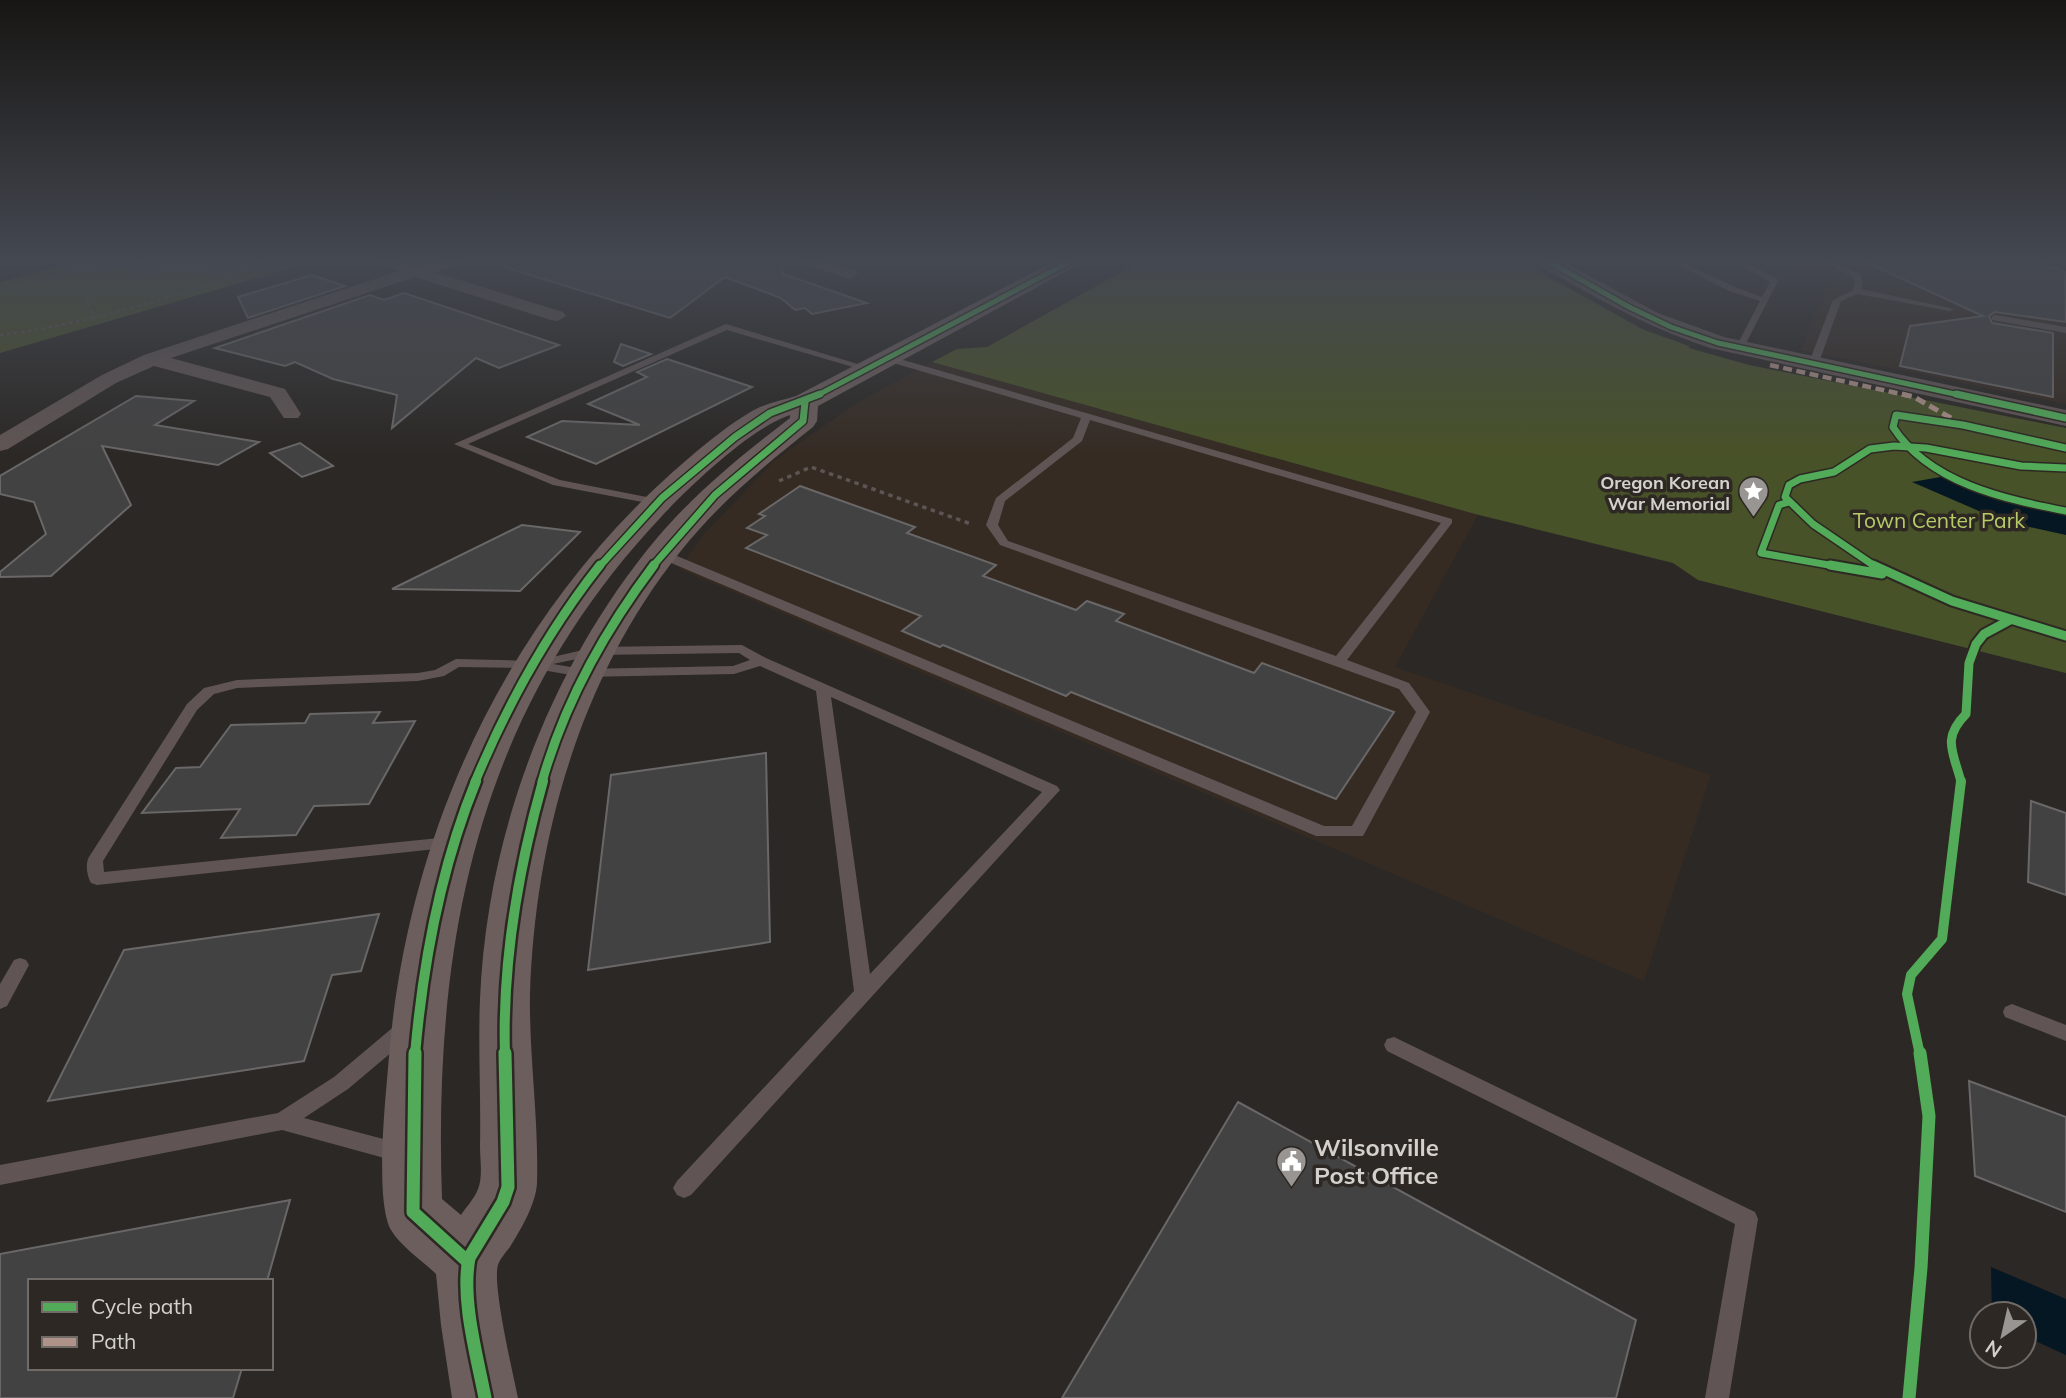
<svg xmlns="http://www.w3.org/2000/svg" width="2066" height="1398" viewBox="0 0 2066 1398" font-family="Mulish,sans-serif">
<style>
.built{fill:#352b23}
.green{fill:#485228}
.water{fill:#051723}
.building{fill:#434242;stroke:#696767;stroke-width:2}
.lines{fill:none;stroke-linecap:round;stroke-linejoin:round}
.path-far1{stroke:#5c5554;stroke-width:2.5;stroke-dasharray:3.5 3.5;stroke-linecap:butt}
.path{stroke:#5c5554;stroke-width:3.5;stroke-dasharray:4.5 4.5;stroke-linecap:butt}
.service{fill:#605554;fill-rule:evenodd}
.minor{fill:#605554;fill-rule:evenodd}
.tertiary{fill:#605554;fill-rule:evenodd}
.secondary{fill:#6c5e5d;fill-rule:evenodd}
.quiet-far1{stroke:#af9288;stroke-width:4.5;stroke-dasharray:9 4.5;stroke-linecap:butt}
.quiet{stroke:#af9288;stroke-width:5;stroke-dasharray:10 5;stroke-linecap:butt}
.cycleway-far4-casing{stroke:#2d2823;stroke-width:8}
.cycleway-far3-casing{stroke:#2d2823;stroke-width:10}
.cycleway-far2-casing{stroke:#2d2823;stroke-width:13}
.cycleway-far1-casing{stroke:#2d2823;stroke-width:15}
.cycleway-casing{stroke:#2d2823;stroke-width:18}
.cycleway-far4{stroke:#51ab58;stroke-width:5}
.cycleway-far3{stroke:#51ab58;stroke-width:7}
.cycleway-far2{stroke:#51ab58;stroke-width:9}
.cycleway-far1{stroke:#51ab58;stroke-width:10}
.cycleway{stroke:#51ab58;stroke-width:13}
.labels{text-anchor:middle;dominant-baseline:central;stroke-width:7;stroke-linejoin:round;paint-order:stroke}
.far-poi-label{font-size:18px;font-weight:bold;fill:#d4d0cd;stroke:#2d2823;text-anchor:end}
.park-label{font-size:21px;fill:#b6cb67;stroke:#2d2823}
.near-poi-label{font-size:24px;font-weight:bold;fill:#d4d0cd;stroke:#2d2823;text-anchor:start}
</style>
<rect width="100%" height="100%" fill="#2b2825"/>
<g class="built">
<path d="M 1780,260 L 2066,260 L 2066,404 L 1801,350 L 1828,280 Z"/>
<path d="M 932,362 L 1478,515 L 1395,667 L 1711,775 L 1644,981 L 679,569 L 704,534 L 774,461 L 855,404 Z"/>
</g>
<g class="green">
<path d="M 85,260 L 318,260 L 0,353 L 0,282 Z"/>
<path d="M 1143,260 L 1518,260 L 1642,329 L 1689,346 L 1689,348 L 1749,365 L 2066,428 L 2066,673 L 1698,580 L 1673,563 L 1475,514 L 932,362 L 957,349 L 987,347 Z"/>
</g>
<g class="water">
<path d="M 1946,476 L 1987,494 L 2066,514 L 2066,535 L 2002,521 L 1912,482 Z"/>
<path d="M 1991,1267 L 2066,1299 L 2066,1355 L 2024,1336 L 2024,1314 L 1992,1314 Z"/>
</g>
<g class="building">
<path d="M 505,260 L 782,260 L 783,274 L 867,303 L 812,314 L 805,308 L 795,310 L 781,298 L 725,277 L 670,318 L 504,267 Z"/>
<path d="M 1861,260 L 2036,260 L 2065,272 L 2066,322 L 1995,312 L 1989,316 L 1992,323 L 2053,333 L 2053,397 L 1900,366 L 1910,326 L 1983,316 Z"/>
<path d="M 312,275 L 345,286 L 248,318 L 238,297 Z"/>
<path d="M 404,293 L 559,345 L 499,368 L 476,358 L 392,428 L 397,395 L 333,379 L 295,362 L 285,366 L 215,348 L 370,295 L 384,300 Z"/>
<path d="M 621,344 L 651,354 L 623,366 L 614,362 Z"/>
<path d="M 667,359 L 752,387 L 596,464 L 527,437 L 562,421 L 640,425 L 588,404 L 647,377 L 637,372 Z"/>
<path d="M 136,396 L 194,401 L 155,425 L 259,442 L 218,465 L 102,446 L 131,505 L 51,576 L 0,577 L 0,572 L 46,534 L 34,502 L 0,494 L 0,476 Z"/>
<path d="M 300,443 L 333,466 L 302,477 L 270,453 Z"/>
<path d="M 800,486 L 915,527 L 907,533 L 996,565 L 983,576 L 1076,610 L 1087,601 L 1124,614 L 1116,621 L 1254,673 L 1262,663 L 1394,712 L 1336,799 L 1071,692 L 1066,696 L 943,645 L 940,647 L 902,631 L 921,616 L 746,548 L 767,535 L 747,528 L 765,516 L 759,514 Z"/>
<path d="M 522,525 L 580,532 L 520,591 L 392,589 Z"/>
<path d="M 380,712 L 373,723 L 415,721 L 369,804 L 314,806 L 296,835 L 221,838 L 240,809 L 142,813 L 176,768 L 200,767 L 231,725 L 305,723 L 310,714 Z"/>
<path d="M 766,753 L 770,942 L 588,970 L 611,775 Z"/>
<path d="M 2031,801 L 2066,813 L 2066,895 L 2028,882 Z"/>
<path d="M 379,914 L 361,971 L 332,975 L 304,1061 L 48,1101 L 124,950 Z"/>
<path d="M 1969,1081 L 2066,1117 L 2066,1212 L 1975,1176 Z"/>
<path d="M 1238,1102 L 1636,1320 L 1616,1398 L 1062,1398 Z"/>
<path d="M 290,1200 L 267,1281 L 30,1281 L 30,1368 L 242,1368 L 233,1398 L 0,1398 L 0,1254 Z"/>
</g>
<g class="lines">
<g class="path-far1">
<path d="M 0,291 L 84,270 L 129,266 L 147,260"/>
<path d="M 95,319 L 86,300 C 103,267 201,268 232,276"/>
<path d="M 0,335 C 51,329 99,317 148,303 C 189,291 228,281 265,260"/>
</g>
<path class="path" d="M 779,481 L 811,467 L 971,524"/>
<g class="service">
<path d="M 1668,260 L 1678,260 L 1735,287 L 1762,297 L 1770,282 L 1732,260 L 1742,260 L 1777,279 L 1778,281 L 1742,351 L 1735,349 L 1760,301 L 1729,291 Z"/>
<path d="M 1818,260 L 1828,260 L 1860,274 L 1863,283 L 1861,289 L 1954,309 L 1950,311 L 1857,294 L 1841,301 L 1818,365 L 1810,367 L 1808,365 L 1833,300 L 1853,290 L 1855,283 L 1853,277 Z"/>
<path d="M 2057,260 L 2066,260 L 2066,264 Z"/>
<path d="M 1995,315 L 2066,327 L 2066,333 L 1992,320 L 1992,316 Z"/>
<path d="M 726,324 L 871,368 L 863,370 L 727,330 L 468,444 L 560,480 L 662,500 L 662,504 L 658,505 L 553,485 L 454,444 Z"/>
<path d="M 886,355 L 1452,519 L 1452,523 L 1347,660 L 1409,683 L 1430,712 L 1363,836 L 1316,836 L 657,557 L 657,551 L 665,551 L 1324,826 L 1352,826 L 1416,712 L 1399,689 L 1000,545 L 986,525 L 996,498 L 1073,438 L 1081,418 L 883,360 L 882,358 ZM 1090,420 L 1441,523 L 1336,656 L 1008,541 L 998,525 L 1005,501 L 1082,441 Z"/>
<path d="M 742,645 L 766,658 L 1057,786 L 1060,790 L 691,1195 L 684,1198 L 677,1195 L 673,1188 L 677,1181 L 854,991 L 816,691 L 760,666 L 734,674 L 583,677 L 530,668 L 459,667 L 444,676 L 418,681 L 237,688 L 214,694 L 197,710 L 103,861 L 104,872 L 449,837 L 455,839 L 457,843 L 455,847 L 97,885 L 91,883 C 87,876 85,864 89,857 L 187,704 L 204,688 L 237,680 L 418,673 L 435,670 L 456,659 L 535,661 L 596,647 ZM 739,653 L 750,660 L 733,666 L 583,669 L 553,664 L 596,655 ZM 831,697 L 1042,792 L 870,974 Z"/>
<path d="M 20,958 L 26,960 L 29,965 L 7,1006 L 0,1009 L 0,984 L 14,960 Z"/>
<path d="M 2012,1004 L 2066,1025 L 2066,1041 L 2005,1017 L 2003,1012 L 2005,1007 Z"/>
<path d="M 404,1022 L 411,1024 L 413,1030 L 411,1036 L 348,1089 L 304,1118 L 406,1145 L 409,1152 L 406,1159 L 399,1162 L 282,1130 L 0,1185 L 0,1165 L 278,1113 L 334,1077 L 397,1024 Z"/>
<path d="M 1394,1037 L 1755,1212 L 1758,1219 L 1729,1398 L 1705,1398 L 1735,1224 L 1387,1051 L 1384,1045 L 1387,1039 Z"/>
</g>
<g class="minor">
<path d="M 372,260 L 397,260 L 416,266 L 443,260 L 472,260 L 470,263 L 434,272 L 563,312 L 566,316 L 557,321 L 551,320 L 415,277 L 171,358 L 285,389 L 301,414 L 298,418 L 284,418 L 270,397 L 154,366 L 116,383 L 8,449 L 0,451 L 0,435 L 102,375 L 144,355 L 399,271 L 374,263 Z"/>
<path d="M 799,260 L 823,260 L 856,271 L 858,274 L 850,279 L 801,263 Z"/>
</g>
<path class="tertiary" d="M 1536,260 L 1560,260 L 1658,313 L 1724,337 L 2066,410 L 2066,426 L 1710,348 C 1659,331 1613,308 1567,281 C 1557,275 1543,270 1536,260 Z"/>
<path class="secondary" d="M 1057,260 L 1083,260 L 1080,264 L 818,406 L 817,421 L 813,427 C 765,465 718,504 680,552 C 581,676 535,837 530,994 C 529,1057 539,1120 537,1183 C 536,1204 521,1229 510,1247 C 506,1252 500,1259 498,1265 C 492,1285 513,1373 518,1398 L 452,1398 L 441,1325 L 436,1274 C 423,1261 401,1247 391,1230 C 375,1201 385,1104 388,1068 C 403,858 488,656 637,506 C 666,477 724,424 760,407 C 772,402 784,400 796,396 ZM 790,415 L 790,418 C 742,455 696,492 657,538 C 550,666 487,833 480,999 C 478,1048 481,1097 480,1147 C 480,1159 483,1177 478,1189 C 475,1198 466,1207 461,1215 L 442,1199 C 433,938 478,711 662,516 C 691,485 751,428 790,415 Z"/>
<path class="quiet-far1" d="M 1770,365 L 1910,396"/>
<path class="quiet" d="M 1902,394 L 1914,397 L 1951,418"/>
<defs>
<g id="cycleway-far4">
<path d="M 1546,260 L 1629,307 L 1671,327 L 1718,343 L 1964,396"/>
<path d="M 816,396 L 1073,260"/>
</g>
<g id="cycleway-far3">
<path d="M 1956,394 L 2066,418"/>
<path d="M 2066,448 L 1963,425 L 1896,415 L 1893,427 C 1929,483 2004,499 2066,511"/>
<path d="M 1789,502 L 1779,505 L 1761,553 L 1840,567"/>
<path d="M 599,567 L 662,498 L 735,437 L 770,413 L 820,394"/>
<path d="M 652,567 L 715,495 L 803,421 L 805,402"/>
<path d="M 1876,567 L 1813,524 L 1785,497 L 1789,485 L 1800,479 L 1834,472 L 1870,449 L 1894,446 L 1926,448 L 2021,466 L 2066,468"/>
</g>
<g id="cycleway-far2">
<path d="M 1830,565 L 1882,574"/>
<path d="M 1873,565 L 1952,601 L 2066,636"/>
<path d="M 475,782 C 508,703 547,632 600,565"/>
<path d="M 542,782 C 564,704 605,630 654,565"/>
<path d="M 1961,782 C 1954,753 1941,739 1966,714 L 1969,663 L 1976,644 L 1984,634 L 2010,620"/>
</g>
<g id="cycleway-far1">
<path d="M 415,1055 C 423,962 441,867 476,781"/>
<path d="M 505,1055 C 502,961 518,870 543,781"/>
<path d="M 1920,1055 L 1907,994 L 1911,975 L 1942,939 L 1961,781"/>
</g>
<g id="cycleway">
<path d="M 415,1053 L 413,1212 L 467,1261"/>
<path d="M 485,1398 C 477,1356 461,1300 469,1258 L 503,1202 L 508,1187 L 505,1053"/>
<path d="M 1909,1398 L 1921,1268 L 1929,1116 L 1920,1053"/>
</g>
</defs>
<use href="#cycleway-far4" class="cycleway-far4-casing"/>
<use href="#cycleway-far3" class="cycleway-far3-casing"/>
<use href="#cycleway-far2" class="cycleway-far2-casing"/>
<use href="#cycleway-far1" class="cycleway-far1-casing"/>
<use href="#cycleway" class="cycleway-casing"/>
<use href="#cycleway-far4" class="cycleway-far4"/>
<use href="#cycleway-far3" class="cycleway-far3"/>
<use href="#cycleway-far2" class="cycleway-far2"/>
<use href="#cycleway-far1" class="cycleway-far1"/>
<use href="#cycleway" class="cycleway"/>
</g>
<linearGradient id="sky" x2="0" y2="1"><stop stop-color="#181614"/><stop offset="0.57" stop-color="#444851"/><stop offset="1" stop-color="#444851" stop-opacity="0"/></linearGradient>
<rect width="2066" height="456" fill="url(#sky)"/>
<defs>
<symbol id="sight-pin" viewBox="-11 -11 22 30"><path d="M0 17L-7.5 6A9.5 9.5 0 1 1 7.5 6Z" fill="#999592" stroke="#2d2823"/><path d="M0-6L1.8-2.2L6-1.7L2.9 1.2L3.7 5.4L0 3.3L-3.7 5.4L-2.9 1.2L-6-1.7L-1.8-2.2Z" fill="#fff"/></symbol>
<symbol id="civic-pin" viewBox="-11 -11 22 30"><path d="M0 17L-7.5 6A9.5 9.5 0 1 1 7.5 6Z" fill="#999592" stroke="#2d2823"/><path d="M-.6-6.5H3V-4.5H.6V-3L4-1V1h2V6H-6V1h2V-1L-.6-3ZM-1.2 2.5V6h2.4V2.5Z" fill="#fff"/></symbol>
</defs>
<g fill-rule="evenodd">
<use href="#sight-pin" x="1736" y="474" width="35" height="47"/>
<use href="#civic-pin" x="1274" y="1144" width="35" height="47"/>
</g>
<g class="labels">
<g class="far-poi-label">
<text x="1730" y="482">Oregon Korean<tspan x="1730" dy="21">War Memorial</tspan></text>
</g>
<g class="park-label">
<text x="1939" y="520">Town Center Park</text>
</g>
<g class="near-poi-label">
<text x="1314" y="1147">Wilsonville<tspan x="1314" dy="28">Post Office</tspan></text>
</g>
</g>
<rect x="28" y="1279" width="245" height="91" fill="#2d2823" stroke="#706b67" stroke-width="2"/>
<rect x="42" y="1302" width="35" height="10" fill="#51ab58" stroke="#706b67" stroke-width="2"/>
<text x="91" y="1314" font-size="21" fill="#d4d0cd">Cycle path</text>
<rect x="42" y="1337" width="35" height="10" fill="#af9288" stroke="#706b67" stroke-width="2"/>
<text x="91" y="1349" font-size="21" fill="#d4d0cd">Path</text>
<g transform="translate(2003 1335) rotate(214)"><circle r="33" fill="#2d2823" stroke="#706b67" stroke-width="2"/>
<path d="M0-5L12 26L0 18L-12 26Z" fill="#999592"/>
<text y="-10" font-size="19" font-weight="bold" text-anchor="middle" fill="#d4d0cd">N</text>
</g>
</svg>
